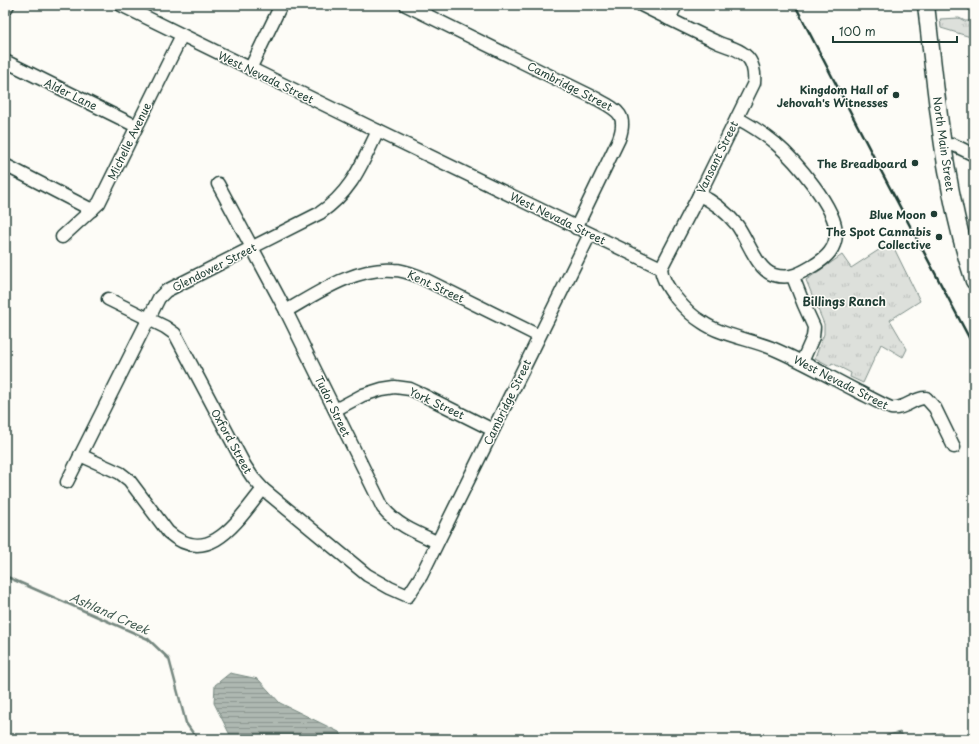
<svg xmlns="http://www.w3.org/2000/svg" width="979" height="744" viewBox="0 0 979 744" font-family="'Playpen Sans',sans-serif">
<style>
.park{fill:url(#park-tufts);stroke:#7e8e88}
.water{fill:url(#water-rules);stroke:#75877f}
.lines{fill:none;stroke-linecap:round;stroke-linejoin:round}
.stream{stroke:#75877f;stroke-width:2.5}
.minor-casing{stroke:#1f3d34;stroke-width:15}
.major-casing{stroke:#1f3d34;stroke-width:19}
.minor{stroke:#fdfcf7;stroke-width:12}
.major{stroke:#fdfcf7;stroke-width:16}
.rail{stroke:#1f3d34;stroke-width:2.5}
.poi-dot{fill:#1f3d34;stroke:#fdfcf7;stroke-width:1.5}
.labels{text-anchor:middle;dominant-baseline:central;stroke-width:3;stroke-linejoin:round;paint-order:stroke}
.street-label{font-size:11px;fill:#1f3d34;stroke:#fdfcf7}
.poi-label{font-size:11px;font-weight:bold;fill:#1f3d34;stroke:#fdfcf7;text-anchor:end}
.neighbourhood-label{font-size:12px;font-weight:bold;fill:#1f3d34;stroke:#fdfcf7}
.water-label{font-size:12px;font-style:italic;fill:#435c53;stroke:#fdfcf7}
</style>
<defs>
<pattern id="park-tufts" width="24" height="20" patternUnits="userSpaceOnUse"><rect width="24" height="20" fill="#dde0db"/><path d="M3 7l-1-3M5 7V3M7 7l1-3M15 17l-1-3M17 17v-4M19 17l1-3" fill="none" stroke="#bdc1bd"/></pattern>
<pattern id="water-rules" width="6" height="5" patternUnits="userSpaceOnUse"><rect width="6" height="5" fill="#aeb8b1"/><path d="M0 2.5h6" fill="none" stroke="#8d9791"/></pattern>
</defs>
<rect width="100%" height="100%" fill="#fdfcf7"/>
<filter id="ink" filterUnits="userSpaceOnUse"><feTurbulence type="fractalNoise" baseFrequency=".025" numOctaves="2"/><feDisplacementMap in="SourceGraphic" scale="8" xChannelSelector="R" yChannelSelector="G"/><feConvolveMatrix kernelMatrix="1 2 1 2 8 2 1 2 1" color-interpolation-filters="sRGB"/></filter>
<g filter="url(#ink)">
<g class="park">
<path d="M 959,18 L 965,21 L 974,21 L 974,38 L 941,28 L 940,19 Z"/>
<path d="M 891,242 L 920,301 L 890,320 L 907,349 L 903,357 L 881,344 L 863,383 L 850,377 L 851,373 L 832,363 L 830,366 L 815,358 L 824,334 L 824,324 L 806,280 L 842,255 L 851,268 Z"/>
</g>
<g class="water">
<path d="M 230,673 L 258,679 L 280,703 L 339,732 L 345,739 L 232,739 L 214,703 L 215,685 Z"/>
<path d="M 900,732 L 905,738 L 942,733 L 945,739 L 872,739 Z"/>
</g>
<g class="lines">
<path class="stream" d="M 5,576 L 148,639 L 169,659 L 186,723 L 197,739"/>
<defs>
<g id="minor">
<path d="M 121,5 L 378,131 L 661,268 C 662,286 687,313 702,322 C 722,336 751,339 774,349 C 802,361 828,376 855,390 C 867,396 879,403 891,408 C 905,410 914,397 926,398 L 935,408 L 954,447"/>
<path d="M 406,5 L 597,99 C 617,110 628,114 619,139 L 576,228"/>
<path d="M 641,5 C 667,18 693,31 719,43 C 728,47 737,48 745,55 C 753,61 755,73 754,83 L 699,195 L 661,268"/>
<path d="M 5,10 L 8,5"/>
<path d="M 669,19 L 676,5"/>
<path d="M 5,61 L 136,126"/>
<path d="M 250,69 L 281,5"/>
<path d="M 942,146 L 954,145 L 974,155"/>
<path d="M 5,165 L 92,210"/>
<path d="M 218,184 L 286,311 L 383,508 C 398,526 417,533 437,542"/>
<path d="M 699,195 C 713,201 727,213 737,225 C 748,240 757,270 774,275 C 791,280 803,272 816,264 C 827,257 835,249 836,235 C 838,209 794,159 775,143 C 763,133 750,125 737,118"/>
<path d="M 62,237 L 99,203 L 182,35"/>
<path d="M 793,277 L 804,305 L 814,327 L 813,337 L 802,362"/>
<path d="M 108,299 L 165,327 L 175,334 L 245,466 L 253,478 L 263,489 L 367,575 L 390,588 L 408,596 L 421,576 L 590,234"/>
<path d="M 286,311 C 319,292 355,267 394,270 C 403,270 410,273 418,276 L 539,336"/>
<path d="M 335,410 L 363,395 L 382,389 L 395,387 L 410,389 L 423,395 L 493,430"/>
<path d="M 80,455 L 120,473 L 129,480 L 168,532 C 210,569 239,518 263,489"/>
<path d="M 67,482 L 159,298 L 166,291 L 320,213 C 352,191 361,165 378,131"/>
</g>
<path id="major" d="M 926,5 C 937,98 944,192 974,281"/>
</defs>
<use href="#minor" class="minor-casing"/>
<use href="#major" class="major-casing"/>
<use href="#minor" class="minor"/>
<use href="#major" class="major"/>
<path class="rail" d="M 795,5 L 880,169 L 974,347"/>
</g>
</g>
<g class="poi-dot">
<circle cx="896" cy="95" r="4"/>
<circle cx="915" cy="163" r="4"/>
<circle cx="934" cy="214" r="4"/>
<circle cx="939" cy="237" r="4"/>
</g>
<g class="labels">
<g class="street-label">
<text transform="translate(266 77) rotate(26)">West Nevada Street</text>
<text transform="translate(570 86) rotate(27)">Cambridge Street</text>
<text transform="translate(71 94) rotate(26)">Alder Lane</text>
<text transform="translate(129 141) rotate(-64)">Michelle Avenue</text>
<text transform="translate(944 144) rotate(82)">North Main Street</text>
<text transform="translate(717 157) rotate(-64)">Vansant Street</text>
<text transform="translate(558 218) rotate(26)">West Nevada Street</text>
<text transform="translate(214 267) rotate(-27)">Glendower Street</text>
<text transform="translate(436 286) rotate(25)">Kent Street</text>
<text transform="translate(841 382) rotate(27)">West Nevada Street</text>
<text transform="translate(507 402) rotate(-64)">Cambridge Street</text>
<text transform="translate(437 403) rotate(25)">York Street</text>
<text transform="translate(333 406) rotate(64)">Tudor Street</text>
<text transform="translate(232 441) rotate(61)">Oxford Street</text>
</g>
<g class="poi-label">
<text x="888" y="89">Kingdom Hall of<tspan x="888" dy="13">Jehovah's Witnesses</tspan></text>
<text x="907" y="163">The Breadboard</text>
<text x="926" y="214">Blue Moon</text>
<text x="931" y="231">The Spot Cannabis<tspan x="931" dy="13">Collective</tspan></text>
</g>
<g class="neighbourhood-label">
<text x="844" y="301">Billings Ranch</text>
</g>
<g class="water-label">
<text transform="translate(110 613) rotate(24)">Ashland Creek</text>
</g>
</g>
<rect width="979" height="744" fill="none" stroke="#fdfcf7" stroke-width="20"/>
<rect x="10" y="10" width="959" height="724" fill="none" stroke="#1f3d34" stroke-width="1.5" filter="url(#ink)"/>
<path d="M833 36v6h124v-6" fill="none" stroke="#1f3d34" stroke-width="2"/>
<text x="839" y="36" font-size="12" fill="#1f3d34" stroke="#fdfcf7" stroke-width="3" paint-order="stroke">100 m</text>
</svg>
